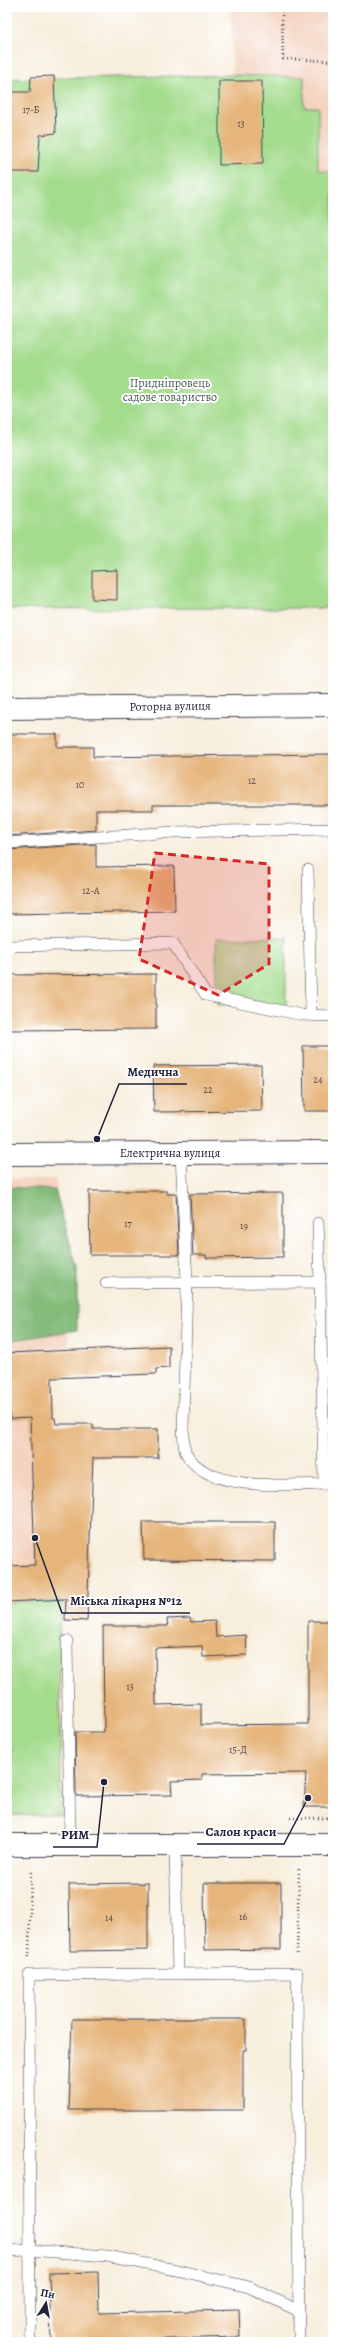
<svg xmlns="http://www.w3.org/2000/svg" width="340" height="2349" viewBox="0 0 340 2349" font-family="Alegreya,serif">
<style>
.built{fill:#f4d3c0}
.green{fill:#a4dc8e;stroke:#637f64}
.forest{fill:#83bc79;stroke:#526f5a}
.building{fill:#e6b57b}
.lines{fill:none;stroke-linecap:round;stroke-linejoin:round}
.lane-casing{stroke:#424153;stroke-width:12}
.street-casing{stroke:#424153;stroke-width:24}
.secondary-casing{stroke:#424153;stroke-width:24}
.path{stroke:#424153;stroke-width:2.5;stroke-dasharray:1 3;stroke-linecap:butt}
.lane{stroke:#fff;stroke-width:11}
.street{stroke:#fff;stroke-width:22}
.secondary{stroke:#fff;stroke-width:22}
.marked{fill:#d62828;fill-opacity:0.2;stroke:#d62828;stroke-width:3;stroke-dasharray:8 5;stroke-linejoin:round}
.labels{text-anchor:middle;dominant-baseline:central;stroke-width:4;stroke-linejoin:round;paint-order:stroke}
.number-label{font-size:10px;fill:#53474b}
.park-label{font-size:12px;fill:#495a54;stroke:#fff}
.street-label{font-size:12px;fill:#22223b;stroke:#fff}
.leader{fill:none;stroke:#22223b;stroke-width:1.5}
.callout-dot{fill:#22223b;stroke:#fff;stroke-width:1.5}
.callout-label{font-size:13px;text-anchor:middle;font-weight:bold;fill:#22223b;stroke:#fff;stroke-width:4;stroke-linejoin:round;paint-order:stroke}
</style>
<rect width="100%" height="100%" fill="#fff"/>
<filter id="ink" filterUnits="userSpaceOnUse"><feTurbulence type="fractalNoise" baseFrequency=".025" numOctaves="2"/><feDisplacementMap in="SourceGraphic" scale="8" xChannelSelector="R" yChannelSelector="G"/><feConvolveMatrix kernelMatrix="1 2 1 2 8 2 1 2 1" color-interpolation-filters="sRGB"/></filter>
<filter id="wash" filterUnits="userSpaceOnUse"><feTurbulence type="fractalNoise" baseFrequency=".012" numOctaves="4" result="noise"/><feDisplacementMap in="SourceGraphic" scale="16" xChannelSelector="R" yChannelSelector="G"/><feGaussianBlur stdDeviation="0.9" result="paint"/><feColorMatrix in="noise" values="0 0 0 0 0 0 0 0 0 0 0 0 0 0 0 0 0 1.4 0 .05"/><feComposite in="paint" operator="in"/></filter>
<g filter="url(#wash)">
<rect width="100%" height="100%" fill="#f7eedc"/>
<g class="built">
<path d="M 231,7 L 275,7 L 276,13 L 333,12 L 333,172 L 318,170 L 318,107 L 304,107 L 303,77 L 232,75 Z"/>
<path d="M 7,1179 L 56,1179 L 69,1348 L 52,1350 L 65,1604 L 61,1625 L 63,1816 L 7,1817 Z"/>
</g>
<g class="green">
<path d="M 232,75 L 304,77 L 304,107 L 318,107 L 318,170 L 333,172 L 333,608 L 7,609 L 7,79 Z"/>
<path d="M 286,937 L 286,1005 L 217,1005 L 216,939 Z"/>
<path d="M 63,1601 L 59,1624 L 61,1815 L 7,1815 L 7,1784 L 11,1784 L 12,1748 L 7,1748 L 7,1602 Z"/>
</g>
<path class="forest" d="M 7,1187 L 55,1190 L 77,1268 L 77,1330 L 7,1341 Z"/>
<g id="blocks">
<g class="building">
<path d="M 54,76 L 56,133 L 40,135 L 38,172 L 7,172 L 7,92 L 30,92 L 31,77 Z"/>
<path d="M 219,81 L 262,81 L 263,164 L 219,165 Z"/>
<path d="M 117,570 L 117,600 L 92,599 L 92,571 Z"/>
<path d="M 7,734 L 57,734 L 57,747 L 93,747 L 93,757 L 333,754 L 333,805 L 153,805 L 153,810 L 96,810 L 96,830 L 7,836 Z"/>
<path d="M 96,844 L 96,867 L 174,866 L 175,911 L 7,914 L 7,850 Z"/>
<path d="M 156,974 L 156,1029 L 7,1030 L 7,975 Z"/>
<path d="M 303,1046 L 333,1046 L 333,1111 L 304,1111 Z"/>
<path d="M 261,1065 L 262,1111 L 154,1112 L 153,1066 Z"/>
<path d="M 89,1191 L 167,1191 L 167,1194 L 176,1194 L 179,1255 L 90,1255 Z"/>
<path d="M 283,1193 L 283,1257 L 206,1258 L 206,1255 L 193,1255 L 190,1194 Z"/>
<path d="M 169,1346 L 169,1368 L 156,1369 L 156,1374 L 52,1378 L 53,1418 L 55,1418 L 56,1424 L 93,1424 L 93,1429 L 158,1429 L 158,1458 L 93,1458 L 87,1621 L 65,1620 L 66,1599 L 7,1602 L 7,1566 L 35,1565 L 30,1418 L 10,1419 L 7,1353 Z"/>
<path d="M 143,1522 L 275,1522 L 275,1561 L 144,1560 Z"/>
<path d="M 190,1618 L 191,1622 L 215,1621 L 216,1637 L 246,1635 L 247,1655 L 203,1657 L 202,1646 L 155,1648 L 156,1705 L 201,1704 L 201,1725 L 308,1724 L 308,1621 L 333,1621 L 333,1807 L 304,1807 L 306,1773 L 202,1774 L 202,1780 L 171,1781 L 172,1795 L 76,1796 L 75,1732 L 104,1732 L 103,1626 L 168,1626 L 167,1619 Z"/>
<path d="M 148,1883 L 148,1950 L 70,1951 L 69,1884 Z"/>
<path d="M 204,1883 L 281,1883 L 281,1949 L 205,1950 Z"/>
<path d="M 72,2019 L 246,2019 L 246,2050 L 243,2050 L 243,2110 L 69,2110 Z"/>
<path d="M 98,2272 L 99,2313 L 239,2310 L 240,2337 L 51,2342 L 49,2273 Z"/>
</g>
</g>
</g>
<g filter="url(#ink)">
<use href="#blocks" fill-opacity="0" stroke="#424153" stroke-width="1"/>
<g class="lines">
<defs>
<g id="lane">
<path d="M 7,843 L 174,832 L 333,829"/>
<path d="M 308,870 L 311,1015"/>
<path d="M 7,946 L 173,943 L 206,995 L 302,1015 L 333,1016"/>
<path d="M 181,1154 L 187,1283 L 183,1429 C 184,1436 183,1448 186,1453 C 207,1494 294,1484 333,1484"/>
<path d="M 318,1223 L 320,1282"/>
<path d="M 106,1283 L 320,1282 L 324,1484"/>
<path d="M 67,1641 L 70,1845"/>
<path d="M 175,1846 L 178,1973"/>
<path d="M 7,2251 L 29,2250 L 107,2256 L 181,2271 L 249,2287 L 299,2311"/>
<path d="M 30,2342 L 29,1975 L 297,1973 L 299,2342"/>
</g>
<g id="street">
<path d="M 7,708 L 333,705"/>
<path d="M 7,1845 L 333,1845"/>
</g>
<path id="secondary" d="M 7,1154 L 333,1152"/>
</defs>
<use href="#lane" class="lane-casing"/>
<use href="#street" class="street-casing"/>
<use href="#secondary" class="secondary-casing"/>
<g class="path">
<path d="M 282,7 L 283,59 L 333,61"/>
<path d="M 290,1818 L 333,1818"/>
<path d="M 297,1954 L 299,1869"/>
<path d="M 29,1957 L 31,1870"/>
</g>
<use href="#lane" class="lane"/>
<use href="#street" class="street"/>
<use href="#secondary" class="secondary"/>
</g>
</g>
<path class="marked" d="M 155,853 L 269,864 L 269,964 L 218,995 L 139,959 Z"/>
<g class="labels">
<g class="number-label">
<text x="31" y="109">17-Б</text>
<text x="241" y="123">13</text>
<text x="252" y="780">12</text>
<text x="80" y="784">10</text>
<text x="91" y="890">12-А</text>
<text x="318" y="1079">24</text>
<text x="208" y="1089">22</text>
<text x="128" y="1223">17</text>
<text x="244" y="1225">19</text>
<text x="130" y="1686">13</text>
<text x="238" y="1749">15-Д</text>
<text x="243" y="1916">16</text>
<text x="109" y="1917">14</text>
</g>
<g class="park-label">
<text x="170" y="383">Придніпровець<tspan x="170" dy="14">садове товариство</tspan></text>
</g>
<g class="street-label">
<text transform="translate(170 706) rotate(-1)">Роторна вулиця</text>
<text x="170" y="1153">Електрична вулиця</text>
</g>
</g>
<path class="leader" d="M97 1139L119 1084H187M35 1538L62 1613H190M308 1798L284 1844H197M104 1782L97 1847H53"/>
<g class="callout-dot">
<circle cx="97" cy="1139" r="4"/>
<circle cx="35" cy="1538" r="4"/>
<circle cx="308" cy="1798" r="4"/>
<circle cx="104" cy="1782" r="4"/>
</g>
<g class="callout-label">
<text x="153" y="1076">Медична</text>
<text x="126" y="1605">Міська лікарня №12</text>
<text x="241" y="1836">Салон краси</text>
<text x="75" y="1839">РИМ</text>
</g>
<rect width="340" height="2349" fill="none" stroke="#fff" stroke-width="24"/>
<g transform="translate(46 2303) rotate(11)" stroke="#ffffff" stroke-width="3" paint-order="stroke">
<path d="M0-3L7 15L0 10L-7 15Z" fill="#22223b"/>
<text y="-6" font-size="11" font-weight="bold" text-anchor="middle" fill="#22223b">Пн</text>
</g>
</svg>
